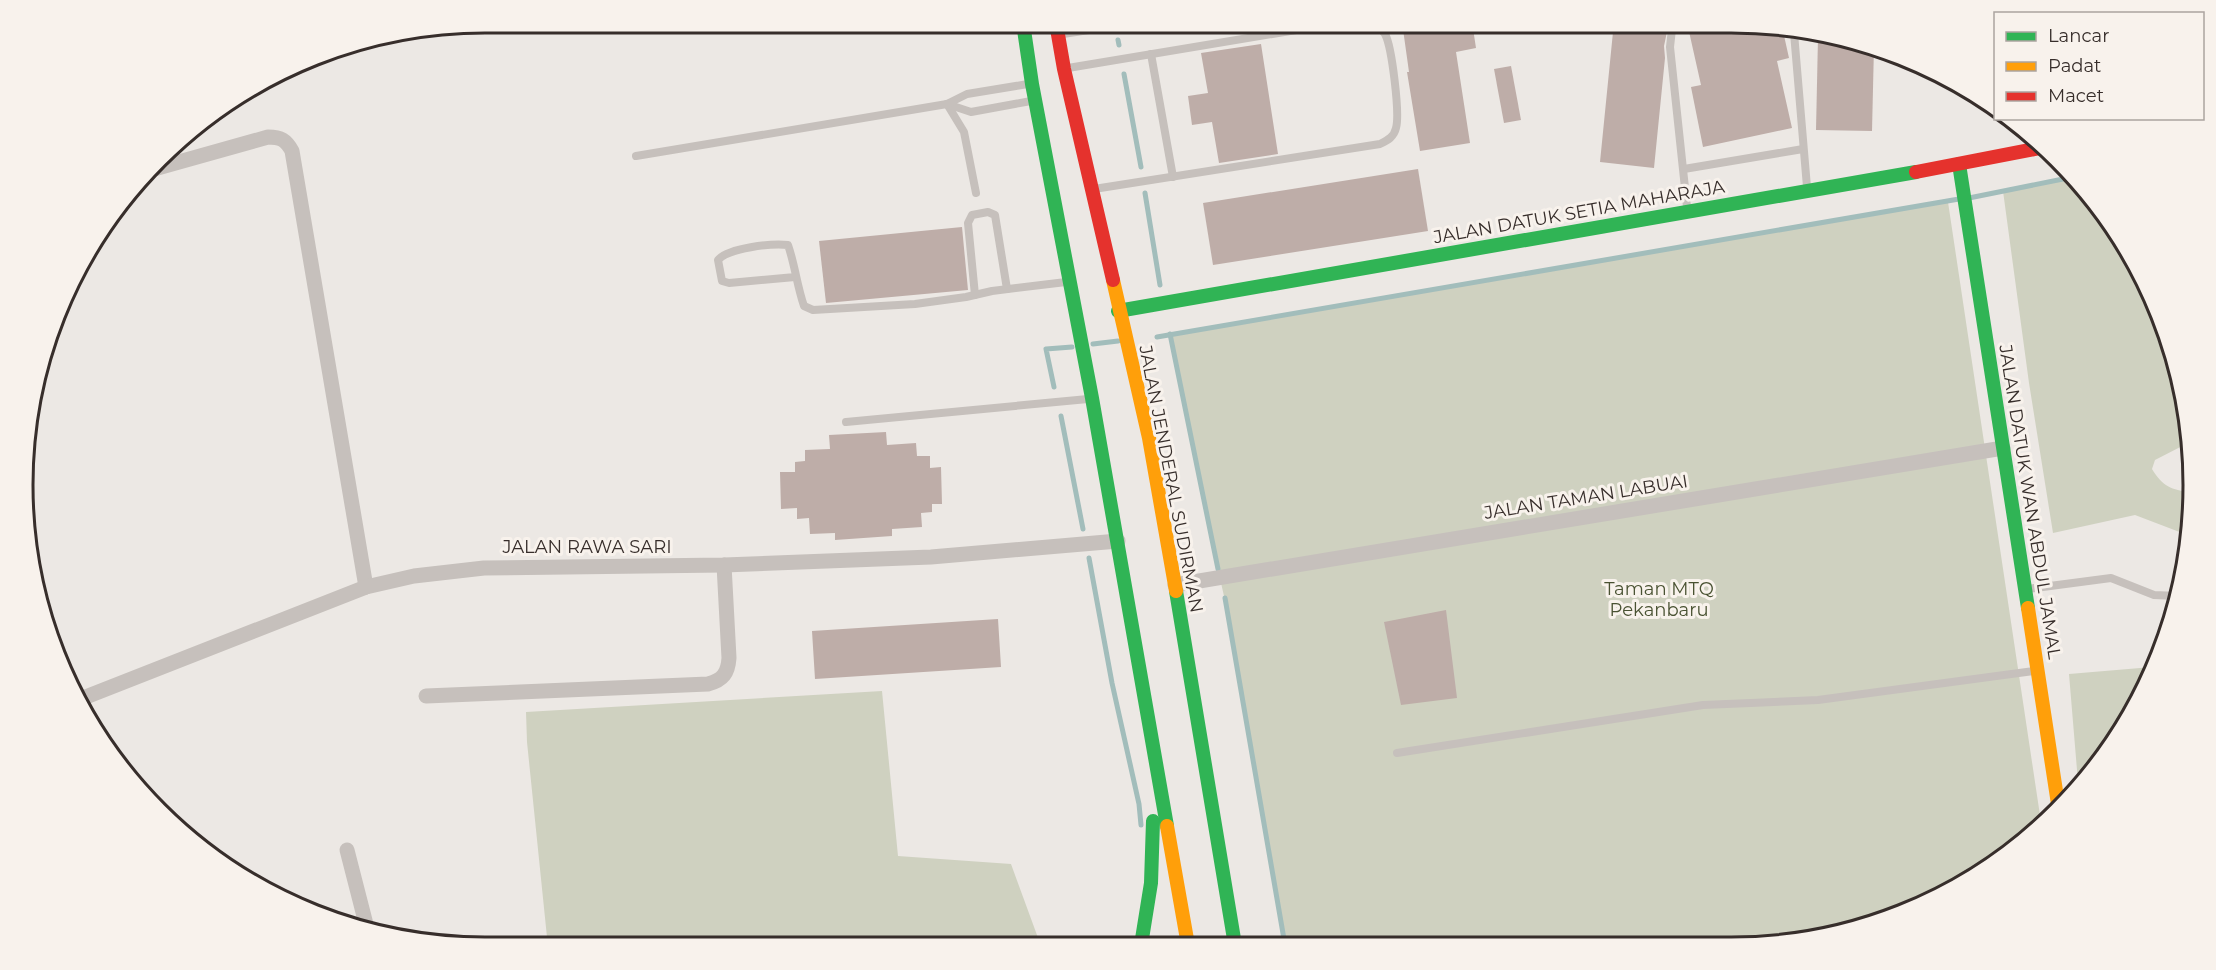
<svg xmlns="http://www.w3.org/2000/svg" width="2216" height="970" viewBox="0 0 2216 970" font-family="Montserrat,sans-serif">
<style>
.green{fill:#cfd1c0}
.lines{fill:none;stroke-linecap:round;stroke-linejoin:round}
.stream{stroke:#a2bdbb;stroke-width:5}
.building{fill:#beada8}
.lane{stroke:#c6c0bc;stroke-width:8}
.street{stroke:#c6c0bc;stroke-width:15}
.fast{stroke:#30b455;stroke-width:14}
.slow{stroke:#ff9f0a;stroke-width:14}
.jam{stroke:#e5322d;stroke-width:14}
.labels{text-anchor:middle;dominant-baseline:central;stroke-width:6;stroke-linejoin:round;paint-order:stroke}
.street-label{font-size:18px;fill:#372e2b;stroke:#f8f2ec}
.park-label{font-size:18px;fill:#495232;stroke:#f8f2ec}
.rim{fill:none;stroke:#372e2b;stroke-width:3}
</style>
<rect width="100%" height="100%" fill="#ece8e4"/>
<g class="green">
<path d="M 2073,177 L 2098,204 L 2146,281 L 2178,366 L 2190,442 L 2155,460 L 2152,469 C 2163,487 2171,489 2191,493 L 2190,536 L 2135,515 L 2053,533 L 2029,383 L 2003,191 Z"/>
<path d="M 1948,202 L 2041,822 L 2013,852 L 1908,912 L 1792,943 L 1285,945 L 1226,605 L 1207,521 L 1170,334 Z"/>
<path d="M 2152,667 L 2115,742 L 2078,782 L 2069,674 Z"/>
<path d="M 882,691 L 898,856 L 1011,864 L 1041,946 L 548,947 L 527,742 L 526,712 Z"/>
</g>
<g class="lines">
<g class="stream">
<path d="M 1118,40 L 1119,45"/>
<path d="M 1124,74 L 1141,167"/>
<path d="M 1145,193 L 1160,285"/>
<path d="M 1969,198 L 2073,177"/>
<path d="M 1170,334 L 1218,569"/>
<path d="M 1157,337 L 1959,199"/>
<path d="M 1093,344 L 1118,341"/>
<path d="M 1054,387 L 1046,349 L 1072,347"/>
<path d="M 1061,416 L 1083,529"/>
<path d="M 1089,558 L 1112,683 L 1139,804 L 1141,825"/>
<path d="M 1225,598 L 1285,945"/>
</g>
</g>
<g class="building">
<path d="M 1402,22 L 1472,22 L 1476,48 L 1456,52 L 1470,143 L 1420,151 L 1407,72 L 1409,72 Z"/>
<path d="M 1614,22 L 1669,22 L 1664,46 L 1665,58 L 1654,168 L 1600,162 Z"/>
<path d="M 1708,22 L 1731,22 L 1783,31 L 1789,58 L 1777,61 L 1792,128 L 1703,147 L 1691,87 L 1701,85 L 1688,27 Z"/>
<path d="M 1818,37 L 1874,46 L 1872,131 L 1816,130 Z"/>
<path d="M 1261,44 L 1278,154 L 1219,163 L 1212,122 L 1192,125 L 1188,96 L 1208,93 L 1201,53 Z"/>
<path d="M 1511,66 L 1521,120 L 1504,123 L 1494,69 Z"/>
<path d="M 1418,169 L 1428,231 L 1213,265 L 1203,203 Z"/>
<path d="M 962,227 L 968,290 L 826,303 L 819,241 Z"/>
<path d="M 886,432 L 887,445 L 916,443 L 917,456 L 930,456 L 930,468 L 941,467 L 942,504 L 932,504 L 932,512 L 921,513 L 922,527 L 892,529 L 892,536 L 835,540 L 835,533 L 810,534 L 809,518 L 797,519 L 797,508 L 781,509 L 780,472 L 795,472 L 795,462 L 805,461 L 805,450 L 830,449 L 829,435 Z"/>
<path d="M 1446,610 L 1457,698 L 1401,705 L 1384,622 Z"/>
<path d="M 998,619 L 1001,667 L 815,679 L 812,631 Z"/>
</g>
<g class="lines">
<g class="lane">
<path d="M 1675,23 L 1672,29 L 1670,47 L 1687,207"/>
<path d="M 1794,33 L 1807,187"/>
<path d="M 1063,34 L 1134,23"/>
<path d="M 1151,54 L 1173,177"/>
<path d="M 1068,68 L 1338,23"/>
<path d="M 947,104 L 964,132 L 976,193"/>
<path d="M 947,104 L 971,112 L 1031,101"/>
<path d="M 636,156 L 947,104 L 967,94 L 1028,84"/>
<path d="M 1684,169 L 1803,149"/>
<path d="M 1094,189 L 1380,144 C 1388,140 1394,137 1396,128 C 1400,114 1392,47 1385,34 C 1382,30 1375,25 1371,23"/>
<path d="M 795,277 L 729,283 L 722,281 L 718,260 C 728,248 772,243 788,245 C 795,265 797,286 804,306 L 813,310 L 915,304 L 966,297 L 992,291 L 1066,282"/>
<path d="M 975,295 L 968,223 L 972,215 L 988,212 L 995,215 L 1007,289"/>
<path d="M 846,422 L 1088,399"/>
<path d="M 2027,589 L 2111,578 L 2154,595 L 2178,596"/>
<path d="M 1397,753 L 1703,705 L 1818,700 L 2034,671"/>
</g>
<g class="street">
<path d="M 154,169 L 268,137 C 281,137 286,140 292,151 L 366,587"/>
<path d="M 1175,585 L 2003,448"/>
<path d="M 426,696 L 708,684 C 723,680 728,673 729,658 L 724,565"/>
<path d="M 78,700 L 366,587 L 414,576 L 484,568 L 724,565 L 931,557 L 1118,541"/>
<path d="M 347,850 L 367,928"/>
</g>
<g class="fast">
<path d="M 1023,23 L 1032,84 L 1092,398 L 1167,826"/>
<path d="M 1959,164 L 2028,608"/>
<path d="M 1118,311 L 1916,172"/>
<path d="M 1176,591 L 1235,945"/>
<path d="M 1141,945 L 1151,883 L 1153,821"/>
</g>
<g class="slow">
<path d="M 1113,280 L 1149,438 L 1176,591"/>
<path d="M 2028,608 L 2058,804"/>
<path d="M 1167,826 L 1188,945"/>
</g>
<g class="jam">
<path d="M 1056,23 L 1064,69 L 1113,280"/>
<path d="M 1916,172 L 2045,147"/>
</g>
</g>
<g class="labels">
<g class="street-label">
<text transform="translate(1579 212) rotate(-10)">JALAN DATUK SETIA MAHARAJA</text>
<text transform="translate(1171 479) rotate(79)">JALAN JENDERAL SUDIRMAN</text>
<text transform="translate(1586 497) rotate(-9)">JALAN TAMAN LABUAI</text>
<text transform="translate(2030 502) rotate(81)">JALAN DATUK WAN ABDUL JAMAL</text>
<text x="587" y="547">JALAN RAWA SARI</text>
</g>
<g class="park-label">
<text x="1659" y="589">Taman MTQ<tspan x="1659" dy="21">Pekanbaru</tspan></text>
</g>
</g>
<path d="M0 0H2216V970H0ZM485 33H1731A452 452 0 0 1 2183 485V485A452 452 0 0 1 1731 937H485A452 452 0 0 1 33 485V485A452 452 0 0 1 485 33Z" fill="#f8f2ec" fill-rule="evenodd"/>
<path class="rim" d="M485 33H1731A452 452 0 0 1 2183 485V485A452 452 0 0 1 1731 937H485A452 452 0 0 1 33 485V485A452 452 0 0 1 485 33Z"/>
<rect x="1994" y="12" width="210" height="108" fill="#f8f2ec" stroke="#aba49f" stroke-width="1.5"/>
<rect x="2006" y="32" width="30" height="9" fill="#30b455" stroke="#aba49f" stroke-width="1.5"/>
<text x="2048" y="42" font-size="18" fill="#372e2b">Lancar</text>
<rect x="2006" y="62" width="30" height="9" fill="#ff9f0a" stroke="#aba49f" stroke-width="1.5"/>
<text x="2048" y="72" font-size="18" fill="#372e2b">Padat</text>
<rect x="2006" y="92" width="30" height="9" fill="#e5322d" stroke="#aba49f" stroke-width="1.5"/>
<text x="2048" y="102" font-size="18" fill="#372e2b">Macet</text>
</svg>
